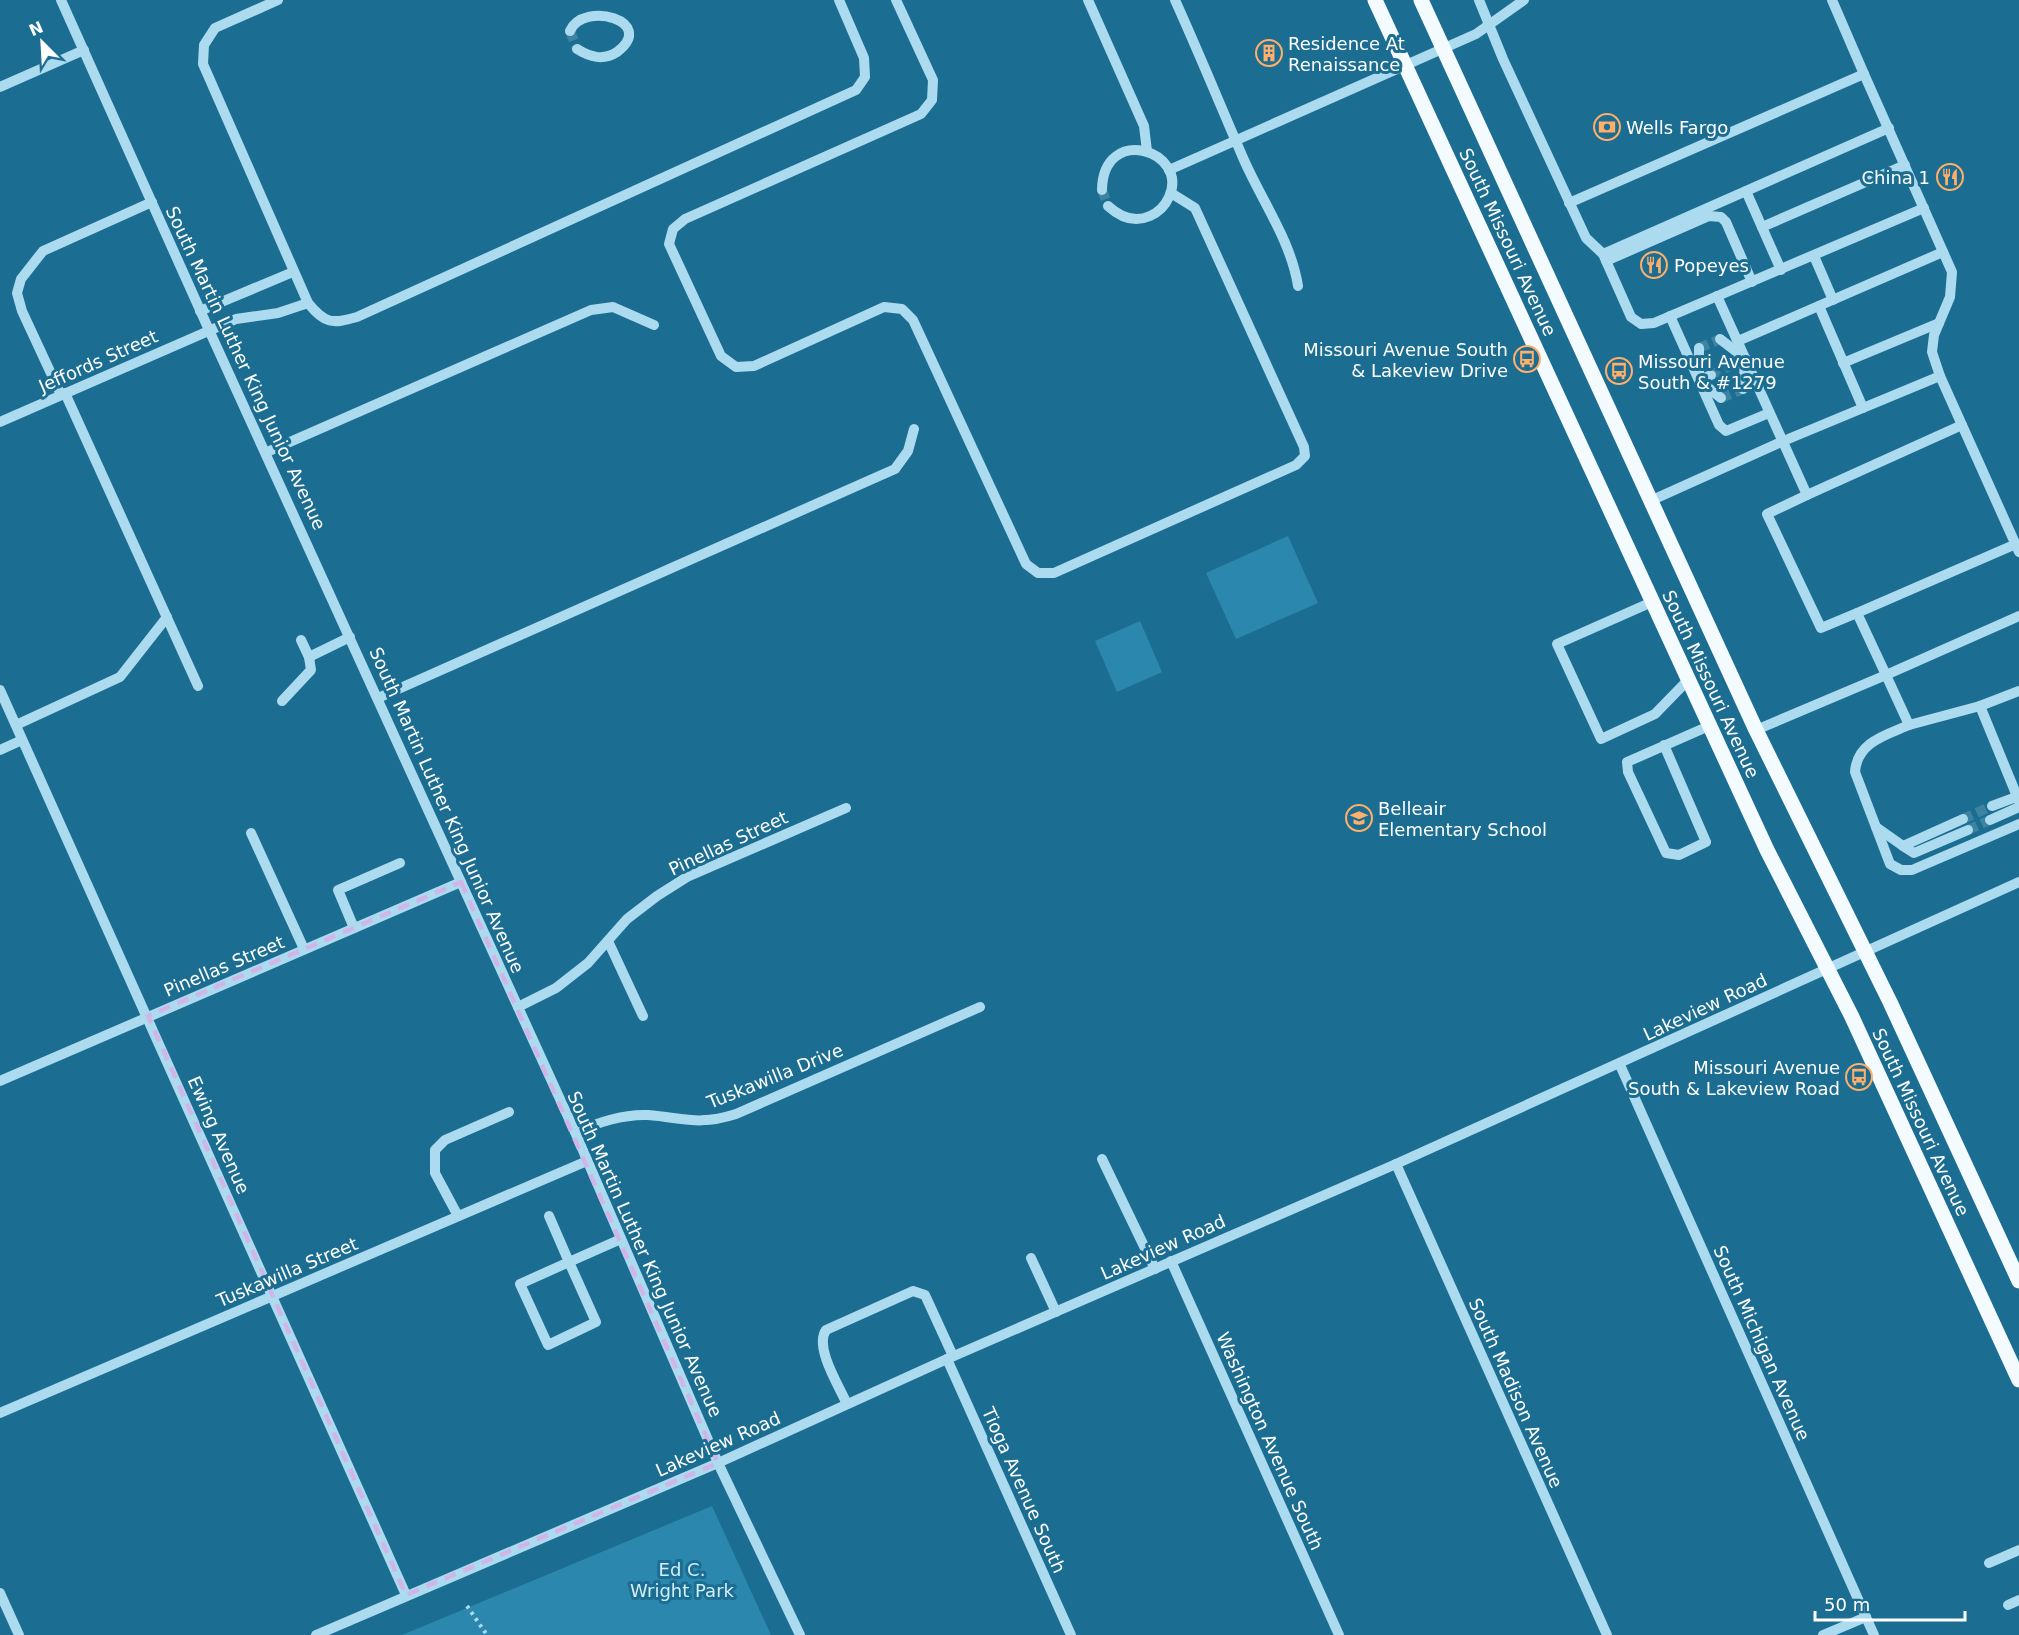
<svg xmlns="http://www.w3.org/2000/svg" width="2019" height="1635" viewBox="0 0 2019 1635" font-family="'DejaVu Sans',sans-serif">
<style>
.green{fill:#2b87ae}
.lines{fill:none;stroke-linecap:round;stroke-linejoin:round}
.minor-tunnel{stroke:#3d83a2;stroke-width:10;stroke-dasharray:10 5;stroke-linecap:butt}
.path{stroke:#acdbef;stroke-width:4;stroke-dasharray:3 4.5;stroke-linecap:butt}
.minor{stroke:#acdbef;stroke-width:10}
.major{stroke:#f4fbff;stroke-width:15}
.marked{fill:none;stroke:#d1b5e9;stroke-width:4.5;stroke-dasharray:12 8;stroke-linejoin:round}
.labels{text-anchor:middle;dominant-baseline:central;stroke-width:6;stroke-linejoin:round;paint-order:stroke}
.poi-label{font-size:18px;fill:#fff;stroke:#1b6d92;text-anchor:start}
.street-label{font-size:18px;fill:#fff;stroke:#1b6d92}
.park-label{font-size:18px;fill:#d2eefa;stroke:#1b6d92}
</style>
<rect width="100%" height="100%" fill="#1b6d92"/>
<g class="green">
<path d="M 1288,536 L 1318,603 L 1236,639 L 1206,573 Z"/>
<path d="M 1140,621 L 1162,672 L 1117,692 L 1095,641 Z"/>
<path d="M 712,1506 L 771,1635 L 402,1635 Z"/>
</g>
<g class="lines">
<g class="minor-tunnel">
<path d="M 570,31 L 577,49"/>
<path d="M 1102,190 L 1108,206"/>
<path d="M 1699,348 L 1720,339"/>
<path d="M 1711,375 L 1732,365"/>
<path d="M 1721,398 L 1743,389"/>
<path d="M 1963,819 L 1992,806"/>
<path d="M 1968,830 L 1990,820"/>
</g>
<path class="path" d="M 467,1606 L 487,1635"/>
<g class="minor">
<path d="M 61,0 L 209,330 L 575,1132 L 718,1463 L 800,1635"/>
<path d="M 278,0 L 215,28 L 204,45 L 203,64 L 308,303 C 325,324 332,324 357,317 L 856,90 L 865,77 L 864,58 L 839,0"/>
<path d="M 896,0 L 933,80 L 932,100 L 921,114 L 685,219 L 673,229 L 669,244 L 721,356 L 736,367 L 754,366 L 884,307 L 902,309 L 913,320 L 1026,564 L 1038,573 L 1054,573 L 1296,465 L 1305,456 L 1304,447 L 1195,208 L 1171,193"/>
<path d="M 1088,0 L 1144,126 L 1147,151"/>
<path d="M 1175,0 C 1199,53 1221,107 1244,160 C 1262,201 1291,241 1298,286"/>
<path d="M 1479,0 L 1503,59 L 1586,238 L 1603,254 L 1631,317 L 1641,324 L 1654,323 L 1924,208"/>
<path d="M 570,31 C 583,0 658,21 617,52 C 603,61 590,57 577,49"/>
<path d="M 1864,74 L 1952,272 L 1950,297 L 1934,335 L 1932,352 L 1940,376"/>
<path d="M 0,87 L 84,50"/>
<path d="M 1169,170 L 1476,34 L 1524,0"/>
<path d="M 1102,190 C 1103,123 1190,151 1169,197 C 1165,206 1159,212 1150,216 C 1134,223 1120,217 1108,206"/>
<path d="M 1746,191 L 1781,270"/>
<path d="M 1569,203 L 1864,74 L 1832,0"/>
<path d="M 1762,227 L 1905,165"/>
<path d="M 1603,254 L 1889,128"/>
<path d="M 1814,256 L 1833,300"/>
<path d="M 1606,261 L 1709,216 L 1721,217 L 1726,222 L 1752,282"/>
<path d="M 1717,296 L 1807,495 L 1767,514 L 1821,628 L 1857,613 L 1886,675 L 2019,616"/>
<path d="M 1819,306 L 1863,408"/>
<path d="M 200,311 L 293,272"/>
<path d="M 1670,316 L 1719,425 L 1726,431 L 1769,413"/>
<path d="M 1720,339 L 1746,359 L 1732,365"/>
<path d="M 1738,341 L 1943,252"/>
<path d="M 1699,348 L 1699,380 L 1711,375"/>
<path d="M 1843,363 L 1939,323"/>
<path d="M 1701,382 L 1721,398"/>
<path d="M 1743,389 L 1745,362"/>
<path d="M 65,393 L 198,686"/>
<path d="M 61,395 L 22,311 L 17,293 L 21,279 L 43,251 L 152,202"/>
<path d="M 0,422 L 236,319 L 278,313 L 308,303"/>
<path d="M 267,452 L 591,310 L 613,307 L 654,325"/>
<path d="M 1807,495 L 1962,425"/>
<path d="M 1650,501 L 1781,442 L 1940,376 L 2019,552"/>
<path d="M 1652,602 L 1557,644 L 1601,739 L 1655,714 L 1688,680"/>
<path d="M 1857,613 L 2016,544"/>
<path d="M 301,640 L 309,657 L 350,637"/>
<path d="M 0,690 L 406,1595"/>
<path d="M 378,698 L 895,469 L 908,451 L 914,429"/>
<path d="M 282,701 L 311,670 L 309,657"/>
<path d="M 1980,706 L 2019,801"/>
<path d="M 16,725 L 120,677 L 167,617"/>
<path d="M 1909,725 C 1886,735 1857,742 1855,772 L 1890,864 L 1901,870 L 1912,870 L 2019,824"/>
<path d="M 1756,730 L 1886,675 L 1909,725 L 1980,706 L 2019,691"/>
<path d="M 1664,745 L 1706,842 L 1679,855 L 1666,853 L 1628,772 L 1627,762 L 1709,726"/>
<path d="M 0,750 L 22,740"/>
<path d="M 1992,806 L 2019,796"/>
<path d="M 1990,820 L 2019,807"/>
<path d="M 1876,827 L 1903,846 L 1963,819"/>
<path d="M 251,833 L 304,949"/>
<path d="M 1903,846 L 1914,853 L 1968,830"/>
<path d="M 354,928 L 338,890 L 400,863"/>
<path d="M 608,941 L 643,1016"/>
<path d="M 518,1007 L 556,988 L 588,963 L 627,919 L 657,896 L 687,877 L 846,808"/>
<path d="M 1620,1065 L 1874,1635"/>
<path d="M 0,1081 L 461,882"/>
<path d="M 575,1132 C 598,1123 622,1114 648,1115 C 685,1118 698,1126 736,1114 L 980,1007"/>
<path d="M 1102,1159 L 1155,1269"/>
<path d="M 1396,1164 L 1607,1635"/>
<path d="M 458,1216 L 435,1173 L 435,1150 L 445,1140 L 509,1112"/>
<path d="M 549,1216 L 569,1262 L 520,1284 L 548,1345 L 596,1322 L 569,1262 L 621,1239"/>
<path d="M 1031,1258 L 1056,1312"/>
<path d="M 1171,1261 L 1339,1635"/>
<path d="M 947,1359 L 1071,1635"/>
<path d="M 847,1404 C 839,1386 814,1347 826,1330 L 913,1291 L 925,1295 L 953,1356"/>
<path d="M 0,1413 L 587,1161"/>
<path d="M 1989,1563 L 2019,1550"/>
<path d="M 0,1593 L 19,1635"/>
<path d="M 2008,1605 L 2019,1600"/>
<path d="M 316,1635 L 718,1463 L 947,1359 L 1396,1164 L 2019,882"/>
<path d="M 1823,1635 L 1866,1617"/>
</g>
<g class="major">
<path d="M 1375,0 L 1767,850 L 1852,1017 L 2019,1380"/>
<path d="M 1421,0 L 1756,730 L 1890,1002 L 2019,1281"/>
</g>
</g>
<path class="marked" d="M 461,882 L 718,1463 L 406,1595 L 148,1016 Z"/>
<defs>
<symbol id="building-ring" viewBox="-11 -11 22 22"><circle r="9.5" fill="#1b6d92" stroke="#ffaf6a" stroke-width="1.5"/><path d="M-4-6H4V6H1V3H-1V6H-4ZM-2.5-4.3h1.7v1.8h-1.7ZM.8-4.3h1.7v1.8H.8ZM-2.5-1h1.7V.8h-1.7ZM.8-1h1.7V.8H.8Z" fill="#ffaf6a"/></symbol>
<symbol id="bank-ring" viewBox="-11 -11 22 22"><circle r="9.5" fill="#1b6d92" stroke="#ffaf6a" stroke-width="1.5"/><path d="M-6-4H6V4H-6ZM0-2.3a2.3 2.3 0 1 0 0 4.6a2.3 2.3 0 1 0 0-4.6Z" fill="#ffaf6a"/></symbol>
<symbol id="restaurant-ring" viewBox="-11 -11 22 22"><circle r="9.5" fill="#1b6d92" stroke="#ffaf6a" stroke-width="1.5"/><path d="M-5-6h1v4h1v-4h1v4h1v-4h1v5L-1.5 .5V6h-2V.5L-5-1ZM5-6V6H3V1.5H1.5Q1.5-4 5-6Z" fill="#ffaf6a"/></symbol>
<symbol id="bus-ring" viewBox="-11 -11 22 22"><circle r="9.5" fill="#1b6d92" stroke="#ffaf6a" stroke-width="1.5"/><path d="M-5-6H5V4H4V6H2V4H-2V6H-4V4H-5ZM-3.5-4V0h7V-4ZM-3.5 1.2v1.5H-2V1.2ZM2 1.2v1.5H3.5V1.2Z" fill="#ffaf6a"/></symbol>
<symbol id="school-ring" viewBox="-11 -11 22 22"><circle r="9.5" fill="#1b6d92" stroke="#ffaf6a" stroke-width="1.5"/><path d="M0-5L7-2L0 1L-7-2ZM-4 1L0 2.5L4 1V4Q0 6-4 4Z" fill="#ffaf6a"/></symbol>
</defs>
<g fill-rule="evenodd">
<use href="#building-ring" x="1254" y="38" width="30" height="30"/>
<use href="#bank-ring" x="1592" y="112" width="30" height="30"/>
<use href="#restaurant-ring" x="1935" y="162" width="30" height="30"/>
<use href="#restaurant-ring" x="1639" y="250" width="30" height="30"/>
<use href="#bus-ring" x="1512" y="344" width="30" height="30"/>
<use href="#bus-ring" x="1604" y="356" width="30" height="30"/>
<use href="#school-ring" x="1344" y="803" width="30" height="30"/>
<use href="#bus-ring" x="1844" y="1062" width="30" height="30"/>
</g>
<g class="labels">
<g class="poi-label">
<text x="1288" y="43">Residence At<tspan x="1288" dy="21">Renaissance</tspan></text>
<text x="1626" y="127">Wells Fargo</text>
<text x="1930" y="177" text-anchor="end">China 1</text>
<text x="1674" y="265">Popeyes</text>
<text x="1508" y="349" text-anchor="end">Missouri Avenue South<tspan x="1508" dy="21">&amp; Lakeview Drive</tspan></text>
<text x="1638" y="361">Missouri Avenue<tspan x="1638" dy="21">South &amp; #1279</tspan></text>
<text x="1378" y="808">Belleair<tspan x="1378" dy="21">Elementary School</tspan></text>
<text x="1840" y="1067" text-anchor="end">Missouri Avenue<tspan x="1840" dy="21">South &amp; Lakeview Road</tspan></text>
</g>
<g class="street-label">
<text transform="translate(1508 242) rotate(65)">South Missouri Avenue</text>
<text transform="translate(98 361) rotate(-24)">Jeffords Street</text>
<text transform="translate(246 368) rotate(65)">South Martin Luther King Junior Avenue</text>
<text transform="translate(1711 684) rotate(65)">South Missouri Avenue</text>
<text transform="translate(447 810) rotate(66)">South Martin Luther King Junior Avenue</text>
<text transform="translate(728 843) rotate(-25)">Pinellas Street</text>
<text transform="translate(224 966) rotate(-23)">Pinellas Street</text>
<text transform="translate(1705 1007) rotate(-25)">Lakeview Road</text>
<text transform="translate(775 1076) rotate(-22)">Tuskawilla Drive</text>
<text transform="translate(1921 1122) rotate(65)">South Missouri Avenue</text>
<text transform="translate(219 1135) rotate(66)">Ewing Avenue</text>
<text transform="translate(1163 1247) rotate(-24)">Lakeview Road</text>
<text transform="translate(645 1254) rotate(66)">South Martin Luther King Junior Avenue</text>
<text transform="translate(287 1272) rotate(-23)">Tuskawilla Street</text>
<text transform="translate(1762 1343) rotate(66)">South Michigan Avenue</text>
<text transform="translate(1516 1393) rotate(66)">South Madison Avenue</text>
<text transform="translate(1270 1441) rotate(66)">Washington Avenue South</text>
<text transform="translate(718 1444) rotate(-24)">Lakeview Road</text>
<text transform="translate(1024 1490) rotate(66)">Tioga Avenue South</text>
</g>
<g class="park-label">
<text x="682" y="1569">Ed C.<tspan x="682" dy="21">Wright Park</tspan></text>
</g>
</g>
<g transform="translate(42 42) rotate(336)" stroke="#1b6d92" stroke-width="4.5" paint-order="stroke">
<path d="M0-4.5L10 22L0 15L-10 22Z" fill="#ffffff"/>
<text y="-9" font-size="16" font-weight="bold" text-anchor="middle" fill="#ffffff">N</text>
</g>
<path d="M1815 1611v9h150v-9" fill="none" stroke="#ffffff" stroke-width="3"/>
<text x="1824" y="1611" font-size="18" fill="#ffffff" stroke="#1b6d92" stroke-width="4.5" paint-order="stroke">50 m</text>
</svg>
